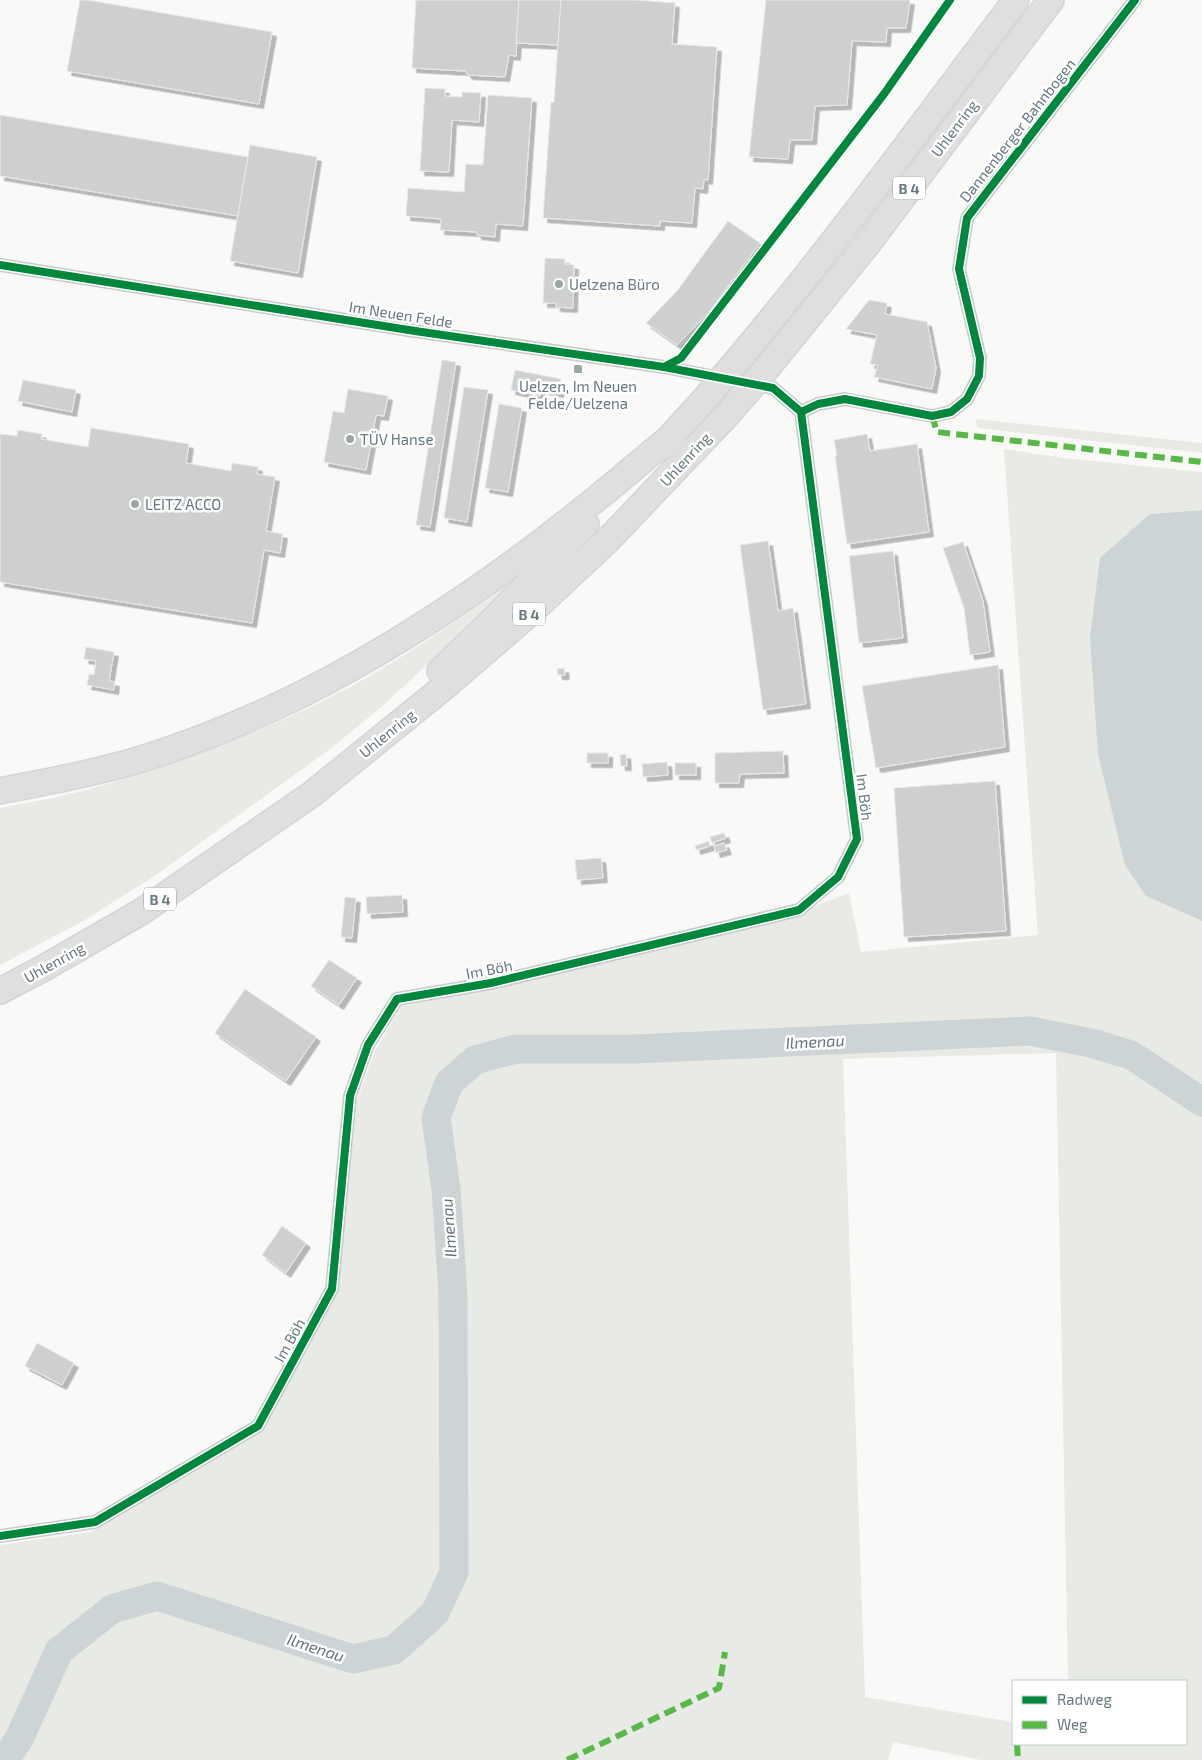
<svg xmlns="http://www.w3.org/2000/svg" width="1202" height="1760" viewBox="0 0 1202 1760" font-family="'Exo 2',sans-serif">
<style>
.green{fill:#e8eae6;fill-rule:evenodd}
.water{fill:#ccd4d5}
.lines{fill:none;stroke-linecap:round;stroke-linejoin:round}
.river{stroke:#ccd4d5;stroke-width:29}
.building{fill:#ced0d0;stroke:#e8e8e8;filter:url(#shadow)}
.highway-casing{stroke:#d4d5d5;stroke-width:28}
.street{stroke:#c9caca;stroke-width:14}
.highway{stroke:#dedfde;stroke-width:25}
.highway-bridge-casing{stroke:#d4d5d5;stroke-width:28;stroke-linecap:butt}
.highway-bridge{stroke:#dedfde;stroke-width:25}
.quiet{stroke:#58b947;stroke-width:6;stroke-dasharray:12 6;stroke-linecap:butt}
.cycleway-casing{stroke:#fff;stroke-width:11}
.cycleway{stroke:#00873e;stroke-width:8}
.poi-dot{fill:#9ba6a9;stroke:#fff;stroke-width:2}
.labels{text-anchor:middle;dominant-baseline:central;stroke-width:5;stroke-linejoin:round;paint-order:stroke}
.shield{fill:#fff;stroke:#95a1a5;stroke-width:1}
.shield-label{font-size:14px;font-weight:bold;fill:#68797f}
.street-label{font-size:15px;fill:#68797f;stroke:#fff}
.poi-label{font-size:15px;fill:#68797f;stroke:#fff;text-anchor:start}
.water-label{font-size:16px;font-style:italic;fill:#637678;stroke:#fff}
</style>
<defs>
<filter id="shadow"><feDropShadow dx="4.5" dy="4.5" stdDeviation="0" flood-color="#0004"/></filter>
</defs>
<rect width="100%" height="100%" fill="#f9f9f8"/>
<g class="green">
<path d="M 975,419 L 1202,443 L 1202,453 L 978,428 Z"/>
<path d="M 1004,449 L 1064,458 L 1202,472 L 1202,510 L 1150,514 L 1146,896 L 1202,921 L 1202,1760 L 981,1760 L 893,1742 L 888,1760 L 0,1760 L 0,1545 L 91,1532 L 264,1427 L 337,1289 L 357,1100 L 375,1051 L 401,1006 L 492,989 L 782,919 L 849,893 L 861,952 L 1038,935 ZM 1056,1053 L 1068,1681 L 1186,1681 L 1186,1744 L 1013,1744 L 1013,1722 L 865,1697 L 843,1059 Z"/>
<path d="M 524,573 L 386,703 L 330,749 L 156,875 L 85,920 L 0,965 L 0,808 C 31,802 62,797 93,788 C 187,761 280,726 366,678 C 421,647 472,609 524,573 Z"/>
</g>
<path class="water" d="M 1202,510 L 1202,921 L 1146,896 L 1125,865 L 1098,754 L 1090,638 L 1100,558 L 1150,514 Z"/>
<g class="lines">
<path class="river" d="M 5,1760 L 19,1739 L 59,1651 L 112,1609 L 157,1596 L 353,1659 L 394,1650 L 435,1613 L 454,1572 L 453,1294 L 446,1189 L 436,1118 L 449,1083 L 475,1060 L 516,1049 L 635,1049 L 1030,1031 L 1091,1043 L 1131,1055 L 1202,1102"/>
</g>
<g class="building">
<path d="M 80,0 L 88,0 L 272,32 L 259,104 L 67,71 Z"/>
<path d="M 416,0 L 519,0 L 516,56 L 509,55 L 505,77 L 468,75 L 465,71 L 412,68 Z"/>
<path d="M 519,0 L 561,0 L 558,45 L 516,43 Z"/>
<path d="M 561,0 L 636,0 L 675,3 L 672,44 L 717,47 L 708,180 L 704,179 L 703,189 L 695,188 L 692,223 L 660,221 L 660,226 L 543,218 L 551,102 L 554,102 Z"/>
<path d="M 766,0 L 910,0 L 906,28 L 887,28 L 886,42 L 852,41 L 847,105 L 815,106 L 812,140 L 790,140 L 788,159 L 749,157 Z"/>
<path d="M 425,88 L 445,89 L 445,96 L 462,97 L 462,92 L 481,93 L 479,122 L 452,120 L 449,172 L 420,171 Z"/>
<path d="M 488,95 L 532,98 L 523,226 L 496,224 L 495,237 L 477,235 L 477,232 L 440,230 L 441,219 L 406,216 L 408,188 L 464,192 L 466,164 L 483,165 Z"/>
<path d="M 0,115 L 248,157 L 238,216 L 0,176 Z"/>
<path d="M 250,145 L 317,157 L 298,273 L 230,261 Z"/>
<path d="M 728,221 L 760,243 L 709,312 L 677,345 L 646,323 L 677,291 Z"/>
<path d="M 545,258 L 565,259 L 564,264 L 574,265 L 573,308 L 556,307 L 556,303 L 543,303 Z"/>
<path d="M 869,300 L 887,303 L 885,314 L 927,322 L 936,368 L 932,389 L 874,377 L 878,365 L 870,364 L 877,335 L 846,329 Z"/>
<path d="M 442,360 L 456,362 L 430,527 L 416,525 Z"/>
<path d="M 515,370 L 561,379 L 559,393 L 541,389 L 540,396 L 511,390 Z"/>
<path d="M 23,380 L 76,390 L 72,412 L 18,401 Z"/>
<path d="M 464,387 L 488,390 L 467,522 L 444,518 Z"/>
<path d="M 348,389 L 388,396 L 384,416 L 376,415 L 366,470 L 324,462 L 333,411 L 344,413 Z"/>
<path d="M 499,404 L 522,408 L 508,492 L 485,488 Z"/>
<path d="M 91,428 L 189,444 L 186,463 L 231,471 L 232,463 L 258,467 L 257,474 L 275,477 L 266,531 L 283,534 L 280,553 L 264,550 L 252,623 L 0,582 L 0,434 L 17,436 L 18,430 L 42,434 L 41,439 L 88,447 Z"/>
<path d="M 867,434 L 870,451 L 917,444 L 929,532 L 847,544 L 835,456 L 837,456 L 834,440 Z"/>
<path d="M 768,541 L 778,611 L 793,608 L 806,704 L 763,710 L 740,545 Z"/>
<path d="M 963,542 L 983,601 L 990,652 L 970,655 L 964,608 L 943,548 Z"/>
<path d="M 893,551 L 903,638 L 859,643 L 849,556 Z"/>
<path d="M 86,647 L 114,652 L 109,681 L 115,682 L 114,690 L 87,685 L 89,674 L 94,675 L 96,661 L 84,659 Z"/>
<path d="M 998,665 L 1005,747 L 876,768 L 862,686 Z"/>
<path d="M 564,668 L 565,675 L 558,675 L 557,669 Z"/>
<path d="M 783,751 L 784,773 L 740,774 L 739,783 L 715,783 L 715,753 Z"/>
<rect x="587" y="753" width="21" height="10"/>
<path d="M 626,754 L 627,766 L 621,766 L 620,755 Z"/>
<path d="M 667,762 L 668,775 L 643,777 L 642,764 Z"/>
<rect x="675" y="763" width="21" height="12"/>
<path d="M 995,781 L 1006,931 L 904,937 L 894,788 Z"/>
<path d="M 724,833 L 726,838 L 712,843 L 710,837 Z"/>
<path d="M 709,841 L 710,846 L 696,850 L 695,846 Z"/>
<path d="M 724,843 L 727,850 L 716,853 L 714,846 Z"/>
<path d="M 601,858 L 603,878 L 577,880 L 575,860 Z"/>
<path d="M 402,895 L 403,912 L 367,914 L 366,897 Z"/>
<path d="M 345,897 L 356,898 L 352,938 L 341,937 Z"/>
<path d="M 329,960 L 357,978 L 339,1005 L 311,986 Z"/>
<path d="M 245,989 L 316,1037 L 286,1081 L 215,1033 Z"/>
<path d="M 282,1226 L 306,1243 L 286,1273 L 262,1255 Z"/>
<path d="M 37,1343 L 74,1363 L 62,1385 L 25,1366 Z"/>
</g>
<g class="lines">
<defs>
<g id="highway">
<path d="M 740,357 C 837,242 925,120 1016,0"/>
<path d="M 764,372 L 866,246 L 1051,0"/>
<path d="M 661,447 L 703,401"/>
<path d="M 440,671 L 496,617 L 586,524"/>
<path d="M 0,791 C 56,780 112,770 166,751 C 212,735 258,716 302,694 C 395,647 489,584 571,519 C 606,492 639,463 673,435"/>
<path d="M 0,991 L 42,969 L 141,912 L 312,794 L 449,683 L 530,613 L 608,540 L 727,415"/>
</g>
</defs>
<use href="#highway" class="highway-casing"/>
<g class="street">
<path d="M 0,265 L 415,331 L 664,367 L 773,388 L 801,412 L 818,404 L 845,399 L 932,416 L 951,412 L 967,399 L 979,376 L 980,358 L 959,269 L 967,218 L 1135,0"/>
<path d="M 0,1536 L 95,1522 L 258,1426 L 332,1289 L 350,1096 L 368,1045 L 397,999 L 491,983 L 799,910 L 838,877 L 857,839 L 801,412"/>
</g>
<use href="#highway" class="highway"/>
<defs>
<g id="highway-bridge">
<path d="M 703,401 L 740,357"/>
<path d="M 727,415 L 764,372"/>
</g>
</defs>
<use href="#highway-bridge" class="highway-bridge-casing"/>
<use href="#highway-bridge" class="highway-bridge"/>
<g class="quiet">
<path d="M 932,416 L 937,432 L 1202,462"/>
<path d="M 1017,1744 L 1018,1760"/>
<path d="M 567,1760 L 719,1688 L 725,1652"/>
</g>
<defs>
<g id="cycleway">
<path d="M 0,265 L 415,331 L 664,367 L 773,388 L 801,412 L 818,404 L 845,399 L 932,416 L 951,412 L 967,399 L 979,376 L 980,358 L 959,269 L 967,218 L 1135,0"/>
<path d="M 664,367 L 681,358 L 884,94 L 950,0"/>
<path d="M 0,1536 L 95,1522 L 258,1426 L 332,1289 L 350,1096 L 368,1045 L 397,999 L 491,983 L 799,910 L 838,877 L 857,839 L 801,412"/>
</g>
</defs>
<use href="#cycleway" class="cycleway-casing"/>
<use href="#cycleway" class="cycleway"/>
</g>
<g class="poi-dot">
<circle cx="559" cy="284" r="5"/>
<rect x="573" y="364" width="10" height="10" rx="2.5"/>
<circle cx="350" cy="439" r="5"/>
<circle cx="135" cy="504" r="5"/>
</g>
<g class="labels">
<g class="shield">
<rect x="893" y="176.5" width="32" height="23" rx="4"/>
<rect x="513" y="602.5" width="32" height="23" rx="4"/>
<rect x="144" y="887.5" width="32" height="23" rx="4"/>
</g>
<g class="shield-label">
<text x="909" y="188">B 4</text>
<text x="529" y="614">B 4</text>
<text x="160" y="899">B 4</text>
</g>
<g class="street-label">
<text transform="translate(954 128) rotate(-53)">Uhlenring</text>
<text transform="translate(1017 130) rotate(-52)">Dannenberger Bahnbogen</text>
<text transform="translate(401 314) rotate(9)">Im Neuen Felde</text>
<text transform="translate(685 459) rotate(-47)">Uhlenring</text>
<text transform="translate(387 733) rotate(-39)">Uhlenring</text>
<text transform="translate(865 797) rotate(83)">Im Böh</text>
<text transform="translate(54 962) rotate(-29)">Uhlenring</text>
<text transform="translate(489 969) rotate(-11)">Im Böh</text>
<text transform="translate(289 1340) rotate(-61)">Im Böh</text>
</g>
<g class="poi-label">
<text x="569" y="284">Uelzena Büro</text>
<text x="578" y="386" text-anchor="middle">Uelzen, Im Neuen<tspan x="578" dy="17">Felde/Uelzena</tspan></text>
<text x="360" y="439">TÜV Hanse</text>
<text x="145" y="504">LEITZ ACCO</text>
</g>
<g class="water-label">
<text transform="translate(815 1041) rotate(-3)">Ilmenau</text>
<text transform="translate(448 1228) rotate(-94)">Ilmenau</text>
<text transform="translate(316 1647) rotate(18)">Ilmenau</text>
</g>
</g>
<rect x="1012" y="1680" width="175" height="65" fill="#ffffff" stroke="#c3c9cc"/>
<rect x="1022" y="1696" width="25" height="8" fill="#00873e" stroke="#c3c9cc"/>
<text x="1057" y="1705" font-size="15" fill="#68797f">Radweg</text>
<rect x="1022" y="1721" width="25" height="8" fill="#58b947" stroke="#c3c9cc"/>
<text x="1057" y="1730" font-size="15" fill="#68797f">Weg</text>
</svg>
